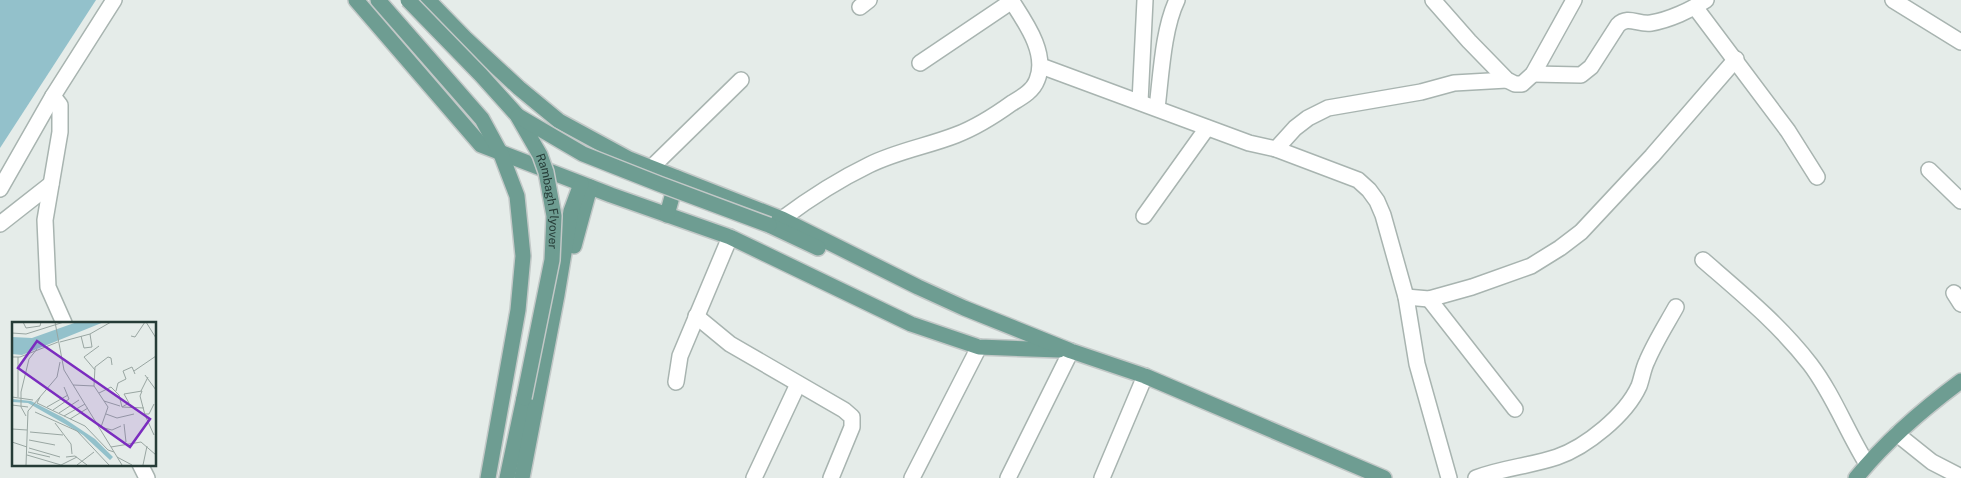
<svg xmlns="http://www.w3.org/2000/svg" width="1961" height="478" viewBox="0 0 1961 478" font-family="'Public Sans',sans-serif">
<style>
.water{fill:#93c1cb}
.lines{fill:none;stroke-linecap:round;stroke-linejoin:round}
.minor-casing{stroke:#a8b4b0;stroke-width:18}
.primary-casing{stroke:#c2c8c7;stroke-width:18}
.minor{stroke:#fff;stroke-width:15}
.primary{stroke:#6e9d92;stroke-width:15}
.primary-bridge-casing{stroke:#c2c8c7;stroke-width:18;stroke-linecap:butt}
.primary-bridge{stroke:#6e9d92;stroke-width:15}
.labels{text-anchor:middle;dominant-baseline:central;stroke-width:4;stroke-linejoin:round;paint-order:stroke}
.street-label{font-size:12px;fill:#263c37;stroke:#f5f9f7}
.inset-road{fill:none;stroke:#99a6a2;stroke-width:1}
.view{fill:#7b2cbf;fill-opacity:0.15;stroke:#7b2cbf;stroke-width:2.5}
.inset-edge{fill:none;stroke:#263c37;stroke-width:2.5}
</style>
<rect width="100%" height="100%" fill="#e5ece9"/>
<path class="water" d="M 0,0 L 96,0 L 0,148 Z"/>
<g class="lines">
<defs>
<g id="minor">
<path d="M 1433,0 L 1469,41 L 1507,80 L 1515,84 L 1522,84 L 1533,74 L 1574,0"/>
<path d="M 1893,0 L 1961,42"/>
<path d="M 860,7 L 869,0"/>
<path d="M 1695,7 L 1788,131 L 1817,177"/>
<path d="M 920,63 L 1012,1"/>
<path d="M 1041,66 L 1249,143 L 1276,149 L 1358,180 L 1369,190 L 1377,201 L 1383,215 L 1406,297 L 1417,364 L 1449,478"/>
<path d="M 1533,74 L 1581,75 L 1591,67 L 1618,25 C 1628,15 1638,25 1651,23 C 1669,20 1691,10 1706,0"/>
<path d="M 53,96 L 60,105 L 60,132 L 45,220 L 48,287 L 64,323"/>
<path d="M 1140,102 L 1145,0"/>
<path d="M 1157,108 C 1161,76 1163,29 1177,0"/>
<path d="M 1276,149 L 1295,128 L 1308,118 L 1328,108 L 1421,92 L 1454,83 L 1507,80"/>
<path d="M 651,168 L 741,80"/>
<path d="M 1929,170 L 1961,201"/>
<path d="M 0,189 L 53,96 L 114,0"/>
<path d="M 1144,216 L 1207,128"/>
<path d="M 782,219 C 810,198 838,180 869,165 C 897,151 928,146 956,135 C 977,127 994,116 1012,103 C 1022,97 1033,91 1037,80 C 1048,53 1025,22 1011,0"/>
<path d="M 0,224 L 51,184"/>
<path d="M 1703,260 C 1741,293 1779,324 1810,364 C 1833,394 1847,432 1867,464"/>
<path d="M 1954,293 L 1961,304"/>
<path d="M 1406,297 L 1429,299 L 1472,287 L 1531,266 L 1560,248 L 1581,232 L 1652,156 L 1736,59"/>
<path d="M 1429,299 L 1515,409"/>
<path d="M 696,316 L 730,344 L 844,410 L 852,417 L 852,427 L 831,478"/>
<path d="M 676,382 L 680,356 L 730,237"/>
<path d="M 1897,434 L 1932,462 L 1961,477"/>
<path d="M 140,464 L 147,478"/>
<path d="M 754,478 L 798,384"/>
<path d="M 912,478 L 979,347"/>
<path d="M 1008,478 L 1071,351"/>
<path d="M 1102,478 L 1145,376"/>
<path d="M 1476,478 C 1502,468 1530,466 1557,457 C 1586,447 1626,415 1639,386 C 1642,378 1643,369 1647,361 C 1655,342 1666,325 1676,307"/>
</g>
<g id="primary">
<path d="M 356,0 L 481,145 L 611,195 L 730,237 L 911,324 L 979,347 L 1059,350"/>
<path d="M 378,0 L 482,119 L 501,154 L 517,196 L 523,256 L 518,310 L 488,478"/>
<path d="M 428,0 L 465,38 L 519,88 L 559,121 L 629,159 L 782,219 L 918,287 L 964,308 L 1071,351 L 1145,376 L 1384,478"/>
<path d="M 667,215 L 677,178"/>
<path d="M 769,225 L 818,248"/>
<path d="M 574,246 L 590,187"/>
<path d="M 507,478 L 524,398"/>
<path d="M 522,478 L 557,295 L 571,211 L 581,184"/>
<path d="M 1856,478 C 1886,441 1923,409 1961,381"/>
</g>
</defs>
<use href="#minor" class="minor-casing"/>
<use href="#primary" class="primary-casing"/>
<use href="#minor" class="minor"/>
<use href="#primary" class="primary"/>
<defs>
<g id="primary-bridge">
<path id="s1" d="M 408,0 L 481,75 L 517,115 L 540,155 L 546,172 L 554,216 L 552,260 L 524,398"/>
<path d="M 518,116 L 583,154 L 659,184 L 769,225"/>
</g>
</defs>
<use href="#primary-bridge" class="primary-bridge-casing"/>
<use href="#primary-bridge" class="primary-bridge"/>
</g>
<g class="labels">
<g class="street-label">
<text stroke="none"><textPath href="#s1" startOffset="252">Rambagh Flyover</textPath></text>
</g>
</g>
<g transform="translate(12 322)">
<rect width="144" height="144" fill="#e5ece9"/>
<path d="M 65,0 L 92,0 L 10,33 L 0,32 L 0,15 L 20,16 ZM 0,77 L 19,79 L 50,95 L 83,117 L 101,135 L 98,138 L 71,113 L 53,102 L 16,81 L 0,80 Z" fill="#93c1cb"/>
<path class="inset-road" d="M 11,0 L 14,6 L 28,4 L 29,0M 43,0 L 52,48 L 110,143M 134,0 L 144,16M 0,11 L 14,12 L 52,0M 69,14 L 72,26 L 80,25 L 78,12M 119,14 L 123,15 L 133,0M 48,20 L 78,12 L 99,0M 0,35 L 8,35 L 46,20M 83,48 L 72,35 L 87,24M 122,49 L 144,34M 133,53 L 144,68M 61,63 L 82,64M 104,69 L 106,61 L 114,57 L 111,49 L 120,45 L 123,52M 129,69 L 136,55M 87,71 L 99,65 L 107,73 L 110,85 L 117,81 L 112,72 L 130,69 L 128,74 L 133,93 L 142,113M 0,75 L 21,78M 6,75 L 6,35M 28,75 L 25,81 L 73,104 L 96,128 L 102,130M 92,79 L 108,84M 0,83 L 16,85M 35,85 L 56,73M 110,85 L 132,86M 41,88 L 57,77 L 52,65M 23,90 L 65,109 L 97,143M 47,91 L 67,78M 94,92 L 105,96 L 122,92M 133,92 L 137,92 L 142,82M 14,94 L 9,85 L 9,70 L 17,37 L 25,27M 52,94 L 73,82M 58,97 L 76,86M 43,101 L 59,122 L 60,132M 112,102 L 114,120M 88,105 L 100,108 L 109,104M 89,105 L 96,85 L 82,64 L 83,45 L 96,35 L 99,36 L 100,43M 0,107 L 15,108M 18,110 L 51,113M 17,118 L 43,123M 0,120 L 15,125M 99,125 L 129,120 L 144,133M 17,126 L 48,135M 16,130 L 38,135M 15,133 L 49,143 L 65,135M 54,135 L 63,134 L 75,143M 105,135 L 120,143M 14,143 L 16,89 L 45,55 L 48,40M 65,143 L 82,130M 131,143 L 135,124"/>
<path class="view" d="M 25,19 L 138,97 L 118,125 L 6,46 Z"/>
<rect width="144" height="144" class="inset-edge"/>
</g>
</svg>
